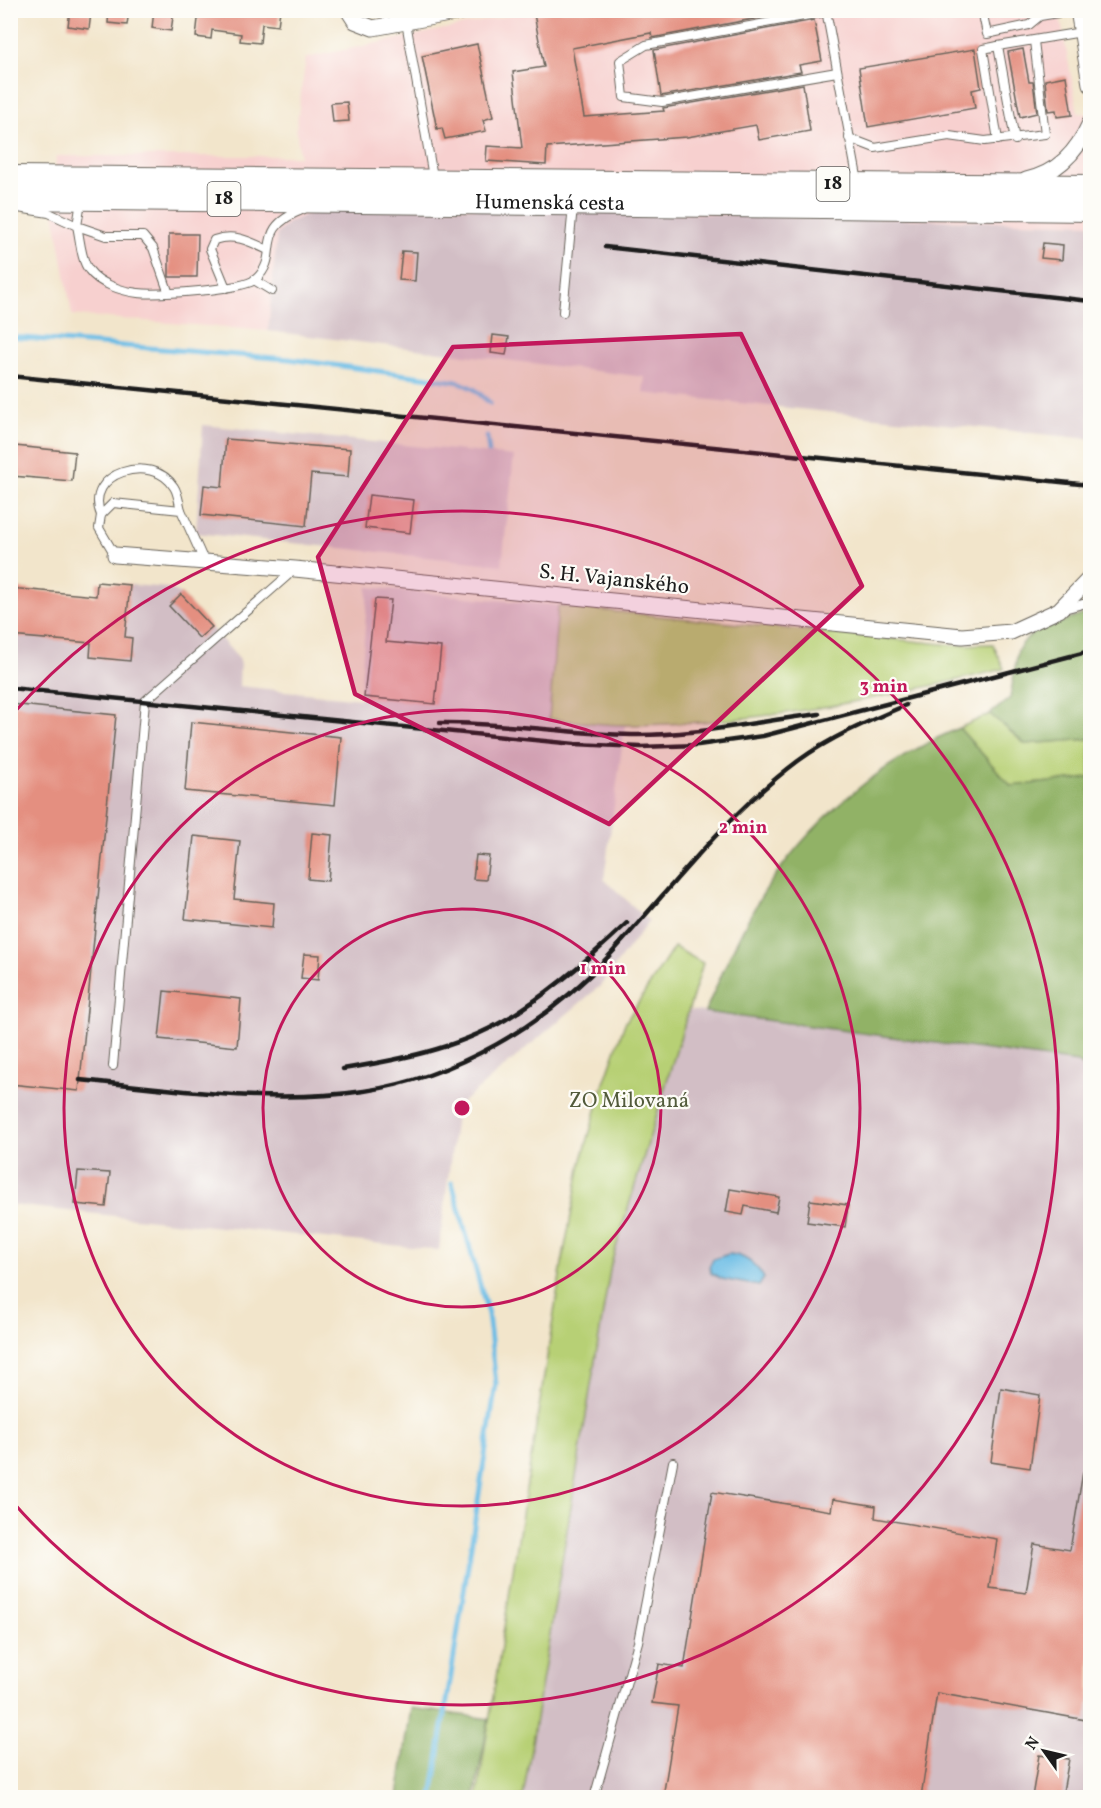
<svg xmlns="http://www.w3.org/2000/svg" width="1101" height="1808" viewBox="0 0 1101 1808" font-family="Vollkorn,serif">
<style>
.built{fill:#f7d0cf}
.industrial{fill:#d2bec5}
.green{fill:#b7d075;stroke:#6a7648;stroke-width:1.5}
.forest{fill:#91b266;stroke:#566741;stroke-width:1.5}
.water{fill:#69bce5;stroke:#426c80;stroke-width:1.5}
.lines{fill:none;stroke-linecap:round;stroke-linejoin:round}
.stream{stroke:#69bce5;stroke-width:5}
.building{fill:#e48f80}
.lane-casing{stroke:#676259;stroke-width:10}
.street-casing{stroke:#676259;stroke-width:17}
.primary-casing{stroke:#676259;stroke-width:26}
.lane{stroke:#fff;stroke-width:8}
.street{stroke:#fff;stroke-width:15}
.primary{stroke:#fff;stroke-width:24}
.rail{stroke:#1c1c1c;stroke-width:4.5}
.marked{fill:#c2185b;fill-opacity:0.2;stroke:#c2185b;stroke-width:4.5;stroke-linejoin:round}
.ring{fill:none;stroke:#c2185b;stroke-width:3}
.labels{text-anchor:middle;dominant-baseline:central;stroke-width:4.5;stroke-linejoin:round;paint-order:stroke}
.shield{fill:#fdfcf7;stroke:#605f5e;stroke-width:1.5}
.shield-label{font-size:20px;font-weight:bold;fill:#1c1c1c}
.street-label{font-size:21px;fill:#1c1c1c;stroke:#fdfcf7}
.park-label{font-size:21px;fill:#525b3b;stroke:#fdfcf7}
.centre{fill:#c2185b;stroke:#fdfcf7;stroke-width:3}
.ring-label{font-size:18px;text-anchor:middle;font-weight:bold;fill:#c2185b;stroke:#fdfcf7;stroke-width:4.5;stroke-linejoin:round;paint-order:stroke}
</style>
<rect width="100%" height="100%" fill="#fdfcf7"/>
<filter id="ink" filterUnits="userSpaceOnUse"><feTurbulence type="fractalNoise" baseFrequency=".0167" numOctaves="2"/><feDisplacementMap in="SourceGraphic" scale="12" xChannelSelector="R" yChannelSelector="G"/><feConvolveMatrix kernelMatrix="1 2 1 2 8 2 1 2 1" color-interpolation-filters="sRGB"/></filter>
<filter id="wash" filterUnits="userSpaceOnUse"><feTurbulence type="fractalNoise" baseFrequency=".008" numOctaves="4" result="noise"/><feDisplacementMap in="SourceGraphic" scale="24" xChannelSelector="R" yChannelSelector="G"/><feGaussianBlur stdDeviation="1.35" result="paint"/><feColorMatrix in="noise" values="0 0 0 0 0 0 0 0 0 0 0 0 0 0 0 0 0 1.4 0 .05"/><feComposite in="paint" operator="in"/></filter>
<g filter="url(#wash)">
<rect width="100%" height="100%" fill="#f2e5cb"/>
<path class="built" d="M 530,11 L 1059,11 L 1078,113 L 1090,114 L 1090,224 L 439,207 L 277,234 L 268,331 L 72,315 L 53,206 L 56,156 L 300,156 L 296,129 L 306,58 Z"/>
<g class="industrial">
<path d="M 439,207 L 1090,224 L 1090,439 L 643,393 L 645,377 L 268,331 L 277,234 L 288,223 L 318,209 Z"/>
<path d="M 203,425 L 514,456 L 502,565 L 196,533 Z"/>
<path d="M 97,582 L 168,588 L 181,594 L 240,660 L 239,686 L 360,699 L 368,587 L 558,606 L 549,718 L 625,725 L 604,879 L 649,921 L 600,986 L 457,1107 L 439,1250 L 11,1205 L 10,588 L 74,594 L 73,610 L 94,612 Z"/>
<path d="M 688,1010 L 1079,1062 L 1090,1073 L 1090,1797 L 523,1798 L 611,1264 Z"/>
</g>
<g class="green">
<path d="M 558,606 L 953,645 L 993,644 L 1004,669 C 879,699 755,725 626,725 C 600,725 574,721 549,719 Z"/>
<path d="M 990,714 L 1026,744 L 1090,739 L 1090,778 L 1011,786 L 959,728 Z"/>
<path d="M 674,947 L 703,963 L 611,1264 L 523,1797 L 477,1797 L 562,1263 L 581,1163 L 603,1086 L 625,1023 Z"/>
</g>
<g class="forest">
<path d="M 1090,612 L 1090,739 L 1025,744 L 990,714 L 1010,698 L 1018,650 L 1026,639 L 1036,631 Z"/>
<path d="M 959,728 L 1011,786 L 1090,778 L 1090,1073 L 1078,1062 L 705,1012 C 722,973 739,933 761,897 C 807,823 879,762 959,728 Z"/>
<path d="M 411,1708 L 489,1719 L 474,1797 L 398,1797 Z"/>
</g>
<path class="water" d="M 729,1254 C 744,1255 756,1264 764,1278 L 759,1286 L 722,1279 L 711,1273 L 709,1267 L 713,1259 Z"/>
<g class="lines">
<g class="stream">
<path d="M 10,337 L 289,359 L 459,382 L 474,389 L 490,403"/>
<path d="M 487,437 L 489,452"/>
<path d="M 432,1798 L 496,1384 L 488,1314 L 452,1183"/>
</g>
</g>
<g id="blocks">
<g class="building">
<path d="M 70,10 L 91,13 L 89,29 L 68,26 Z"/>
<path d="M 109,10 L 129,10 L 127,25 L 108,23 Z"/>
<path d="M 154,10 L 174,10 L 171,31 L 152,28 Z"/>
<path d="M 199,10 L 280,10 L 278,26 L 262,24 L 260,43 L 240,41 L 241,34 L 212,30 L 211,39 L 196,37 Z"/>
<path d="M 556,10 L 801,10 L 652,38 L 651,33 L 572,48 L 584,117 L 664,111 L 663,108 L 803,84 L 810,131 L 759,140 L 756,125 L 687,137 L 547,147 L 546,165 L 486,161 L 487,146 L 522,148 L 513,72 L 544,67 L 534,14 Z"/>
<path d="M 814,20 L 822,61 L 799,65 L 801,72 L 661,96 L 654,50 Z"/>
<path d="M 477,44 L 493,117 L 483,120 L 486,131 L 445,139 L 442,128 L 437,129 L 422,56 Z"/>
<path d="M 975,49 L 981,88 L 972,90 L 975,108 L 868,127 L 859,68 Z"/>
<path d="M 1023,49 L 1029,82 L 1033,82 L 1037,113 L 1020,117 L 1008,52 Z"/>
<path d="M 1066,76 L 1072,115 L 1057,117 L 1056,110 L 1048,111 L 1045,80 Z"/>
<path d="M 347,102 L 349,121 L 333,122 L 331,103 Z"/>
<path d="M 169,234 L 198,234 L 197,277 L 169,277 Z"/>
<path d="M 1043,243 L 1063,245 L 1062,260 L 1041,258 Z"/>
<path d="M 402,251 L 417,252 L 415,281 L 399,280 Z"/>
<path d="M 493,335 L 509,337 L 506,355 L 491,353 Z"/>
<path d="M 226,439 L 350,449 L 348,477 L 311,474 L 306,526 L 201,515 L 204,485 L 222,487 Z"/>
<path d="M 15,446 L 75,452 L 72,481 L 12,476 Z"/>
<path d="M 369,495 L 414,500 L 410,533 L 365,528 Z"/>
<path d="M 97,582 L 130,585 L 125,637 L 132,638 L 130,661 L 90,657 L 91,643 L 10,636 L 10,588 L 96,596 Z"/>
<path d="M 181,594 L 212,627 L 199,638 L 169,606 Z"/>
<path d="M 375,599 L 391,600 L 386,642 L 441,647 L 435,704 L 364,697 Z"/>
<path d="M 10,704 L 116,715 L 79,1091 L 10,1084 Z"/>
<path d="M 191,722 L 341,737 L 335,805 L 185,791 Z"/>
<path d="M 312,833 L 332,835 L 328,881 L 308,879 Z"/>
<path d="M 194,836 L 240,841 L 234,899 L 274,903 L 272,928 L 185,919 Z"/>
<path d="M 476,855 L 489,856 L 486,880 L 473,879 Z"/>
<path d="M 304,954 L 320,955 L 318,980 L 301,978 Z"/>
<path d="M 164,991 L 241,999 L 237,1047 L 159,1039 Z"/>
<path d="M 78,1171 L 110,1173 L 106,1207 L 75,1204 Z"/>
<path d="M 730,1189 L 779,1197 L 776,1212 L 745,1206 L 743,1215 L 726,1212 Z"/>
<path d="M 810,1200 L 848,1205 L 845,1227 L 807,1222 Z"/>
<path d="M 1001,1388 L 1040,1395 L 1030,1468 L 991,1462 Z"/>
<path d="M 1083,1472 L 1090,1472 L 1090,1691 L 1086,1720 L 937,1693 L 921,1797 L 663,1797 L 678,1706 L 652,1703 L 659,1664 L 684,1668 L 712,1492 L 831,1511 L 833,1499 L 876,1506 L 875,1518 L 997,1539 L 990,1588 L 1026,1593 L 1034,1544 L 1070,1550 Z"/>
<path d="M 1039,1755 L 1069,1759 L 1062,1797 L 1032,1797 Z"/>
</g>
</g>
</g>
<g filter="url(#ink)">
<use href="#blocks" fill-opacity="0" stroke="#676259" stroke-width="1.5"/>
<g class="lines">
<defs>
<g id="lane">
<path d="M 826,10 L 858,182"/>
<path d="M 982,10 L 987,34 L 1029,25 L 1040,16 L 1076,10"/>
<path d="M 826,12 L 646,45 L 620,61 L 624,97 L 662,102 L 837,72"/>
<path d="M 406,22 L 433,177"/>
<path d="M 998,46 L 983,49 L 998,140"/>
<path d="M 849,138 L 875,148 L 949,136 L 985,141 L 1045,134 L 1034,41"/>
<path d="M 1015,140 L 998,46 L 1082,32"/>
<path d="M 81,201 L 77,226 L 106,236 L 143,236 L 153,248 L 168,291"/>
<path d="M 18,208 L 49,213 L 77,226 C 80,238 81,261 89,270 C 99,284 122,291 138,293 C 156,295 244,290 256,279 C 283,254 250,230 304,209"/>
<path d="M 254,280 L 272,291"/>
<path d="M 226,288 L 210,249 L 214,240 C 234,233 249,241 268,250"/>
<path d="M 563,312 L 573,206"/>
<path d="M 101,515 C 83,473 152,452 174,487 C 178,493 179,503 181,510"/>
<path d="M 115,555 L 99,528 L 101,515 L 113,503 L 181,510 L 204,561"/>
<path d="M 1064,609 L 1090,602"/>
<path d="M 113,1066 L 145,701 L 294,570"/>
<path d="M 594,1798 L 638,1642 L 673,1462"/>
</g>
<g id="street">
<path d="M 348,10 L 355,21 L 373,28 L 471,10"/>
<path d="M 1078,10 L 1090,84"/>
<path d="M 1026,180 C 1058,173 1077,152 1090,123"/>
<path d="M 115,555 L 295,569 L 962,636 L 1011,632 L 1059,610 L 1090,578"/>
</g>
<g id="primary">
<path d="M 10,178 L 1090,187"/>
<path id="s1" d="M 10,197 L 1090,209"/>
</g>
</defs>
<use href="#lane" class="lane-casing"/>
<use href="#street" class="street-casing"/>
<use href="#primary" class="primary-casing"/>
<use href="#lane" class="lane"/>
<use href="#street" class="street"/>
<use href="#primary" class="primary"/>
<g class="rail">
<path d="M 605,247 L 1090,301"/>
<path d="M 10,376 L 1090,485"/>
<path d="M 10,688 L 575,744 L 641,747 L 698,745 L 763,736 L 1090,651"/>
<path d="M 440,723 C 504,722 568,734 632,735 C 695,736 757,721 819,714"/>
<path d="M 343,1069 C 398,1060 456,1049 505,1020 C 549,994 590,958 627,923"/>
<path d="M 80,1080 C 174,1089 270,1105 364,1091 C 454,1078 546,1024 607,958 C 670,890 723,817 798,761 C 831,737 869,721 906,705"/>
</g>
</g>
</g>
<path class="marked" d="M 741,334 L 862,586 L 609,824 L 355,694 L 318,557 L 453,347 Z"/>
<g class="ring">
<circle cx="462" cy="1108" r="199"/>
<circle cx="462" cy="1108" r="398"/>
<path d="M11 716A597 597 0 1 1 11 1500"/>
</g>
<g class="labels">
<g class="shield">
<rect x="816.5" y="167" width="33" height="34" rx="4.5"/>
<rect x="207.5" y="182" width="33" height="34" rx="4.5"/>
</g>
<g class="shield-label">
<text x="833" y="184">18</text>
<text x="224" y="199">18</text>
</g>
<g class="street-label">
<text stroke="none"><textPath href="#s1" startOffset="540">Humenská cesta</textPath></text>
<text transform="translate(614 580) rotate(6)">S. H. Vajanského</text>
</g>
<g class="park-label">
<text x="629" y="1101">ZO Milovaná</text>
</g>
</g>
<circle cx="462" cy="1108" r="9" class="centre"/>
<g class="ring-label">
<text x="884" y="692">3 min</text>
<text x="743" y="833">2 min</text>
<text x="603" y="974">1 min</text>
</g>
<rect width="1101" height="1808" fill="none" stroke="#fdfcf7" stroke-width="36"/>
<g transform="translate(1044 1751) rotate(304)" stroke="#fdfcf7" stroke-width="4.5" paint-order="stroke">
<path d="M0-4.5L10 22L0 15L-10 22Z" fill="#1c1c1c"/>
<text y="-9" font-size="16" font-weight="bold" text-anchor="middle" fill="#1c1c1c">N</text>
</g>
</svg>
